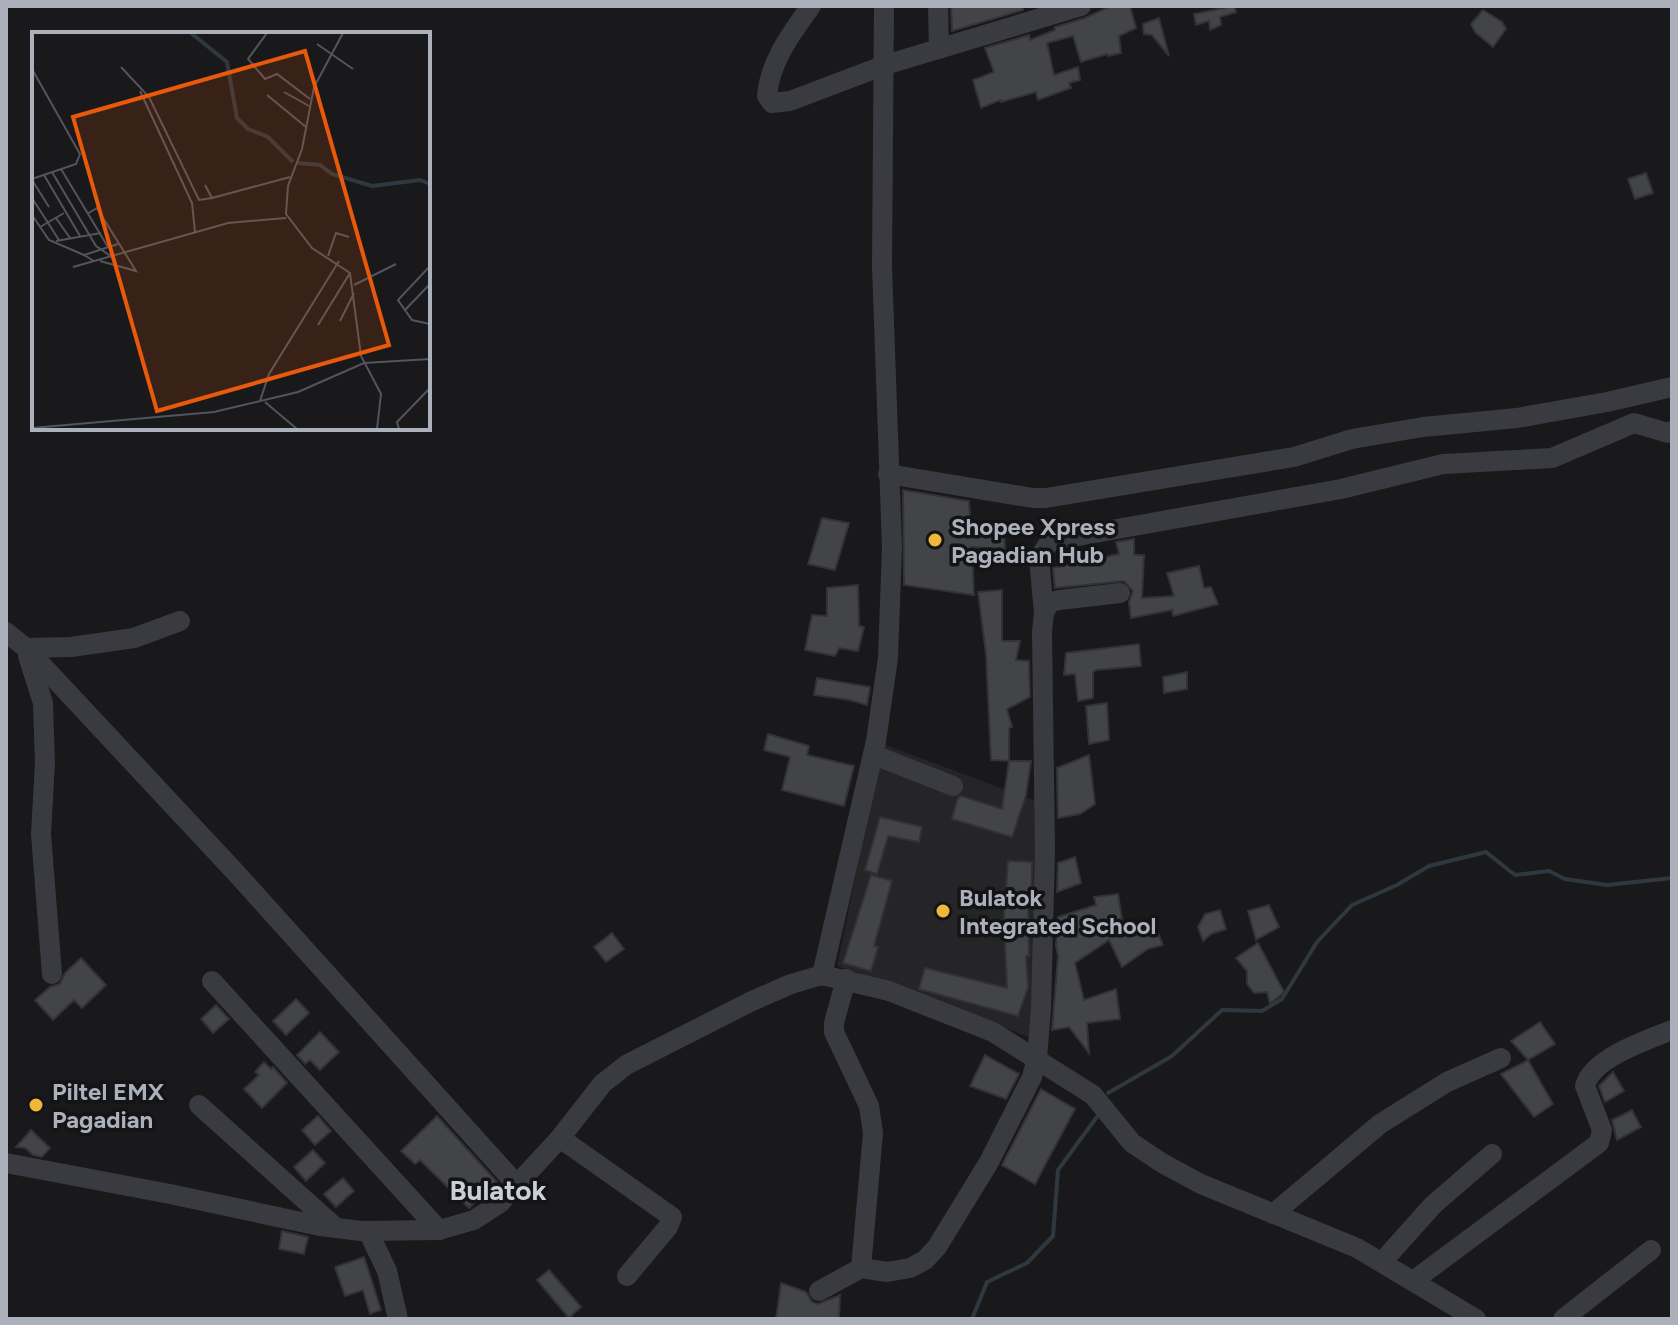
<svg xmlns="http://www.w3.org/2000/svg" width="1678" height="1325" viewBox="0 0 1678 1325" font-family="Figtree,sans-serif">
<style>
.built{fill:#252528}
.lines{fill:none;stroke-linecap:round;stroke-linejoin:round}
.stream{stroke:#2f383f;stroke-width:4}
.building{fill:#434448;stroke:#333337;stroke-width:2}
.minor{stroke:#3a3b40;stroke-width:20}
.poi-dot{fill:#f1b73a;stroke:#141416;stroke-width:3}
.labels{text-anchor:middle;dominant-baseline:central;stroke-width:7;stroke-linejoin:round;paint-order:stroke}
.poi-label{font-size:24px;font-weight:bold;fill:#abb0bb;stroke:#141416;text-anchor:start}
.quarter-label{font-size:28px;font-weight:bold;fill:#cccfd7;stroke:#141416}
.inset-river{fill:none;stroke:#2f383f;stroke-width:4}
.inset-road{fill:none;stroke:#53555b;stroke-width:2}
.view{fill:#e8590c;fill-opacity:0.15;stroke:#e8590c;stroke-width:4}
.inset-edge{fill:none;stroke:#abb0bb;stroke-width:4}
</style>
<rect width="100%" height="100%" fill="#19191b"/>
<path class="built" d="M 883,744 L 1041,803 L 1035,1040 L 945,1003 L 837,966 Z"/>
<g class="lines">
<g class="stream">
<path d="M 1108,1093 L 1172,1056 L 1222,1010 L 1262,1011 L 1282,999 L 1317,942 L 1352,905 L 1397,885 L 1429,866 L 1486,852 L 1515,875 L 1549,871 L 1565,879 L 1607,885 L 1672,878"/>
<path d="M 972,1319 L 987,1282 L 1027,1263 L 1053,1236 L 1058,1170 L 1099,1114"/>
</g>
</g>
<g class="building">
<path d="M 951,6 L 1022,6 L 1023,10 L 952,31 Z"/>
<path d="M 1111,6 L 1130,6 L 1136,28 L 1119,36 L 1121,53 L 1108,56 L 1107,54 L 1081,62 L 1073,36 L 1047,43 L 1054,75 L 1078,67 L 1080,80 L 1069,83 L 1071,88 L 1038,100 L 1036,92 L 1001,102 L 1000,100 L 981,108 L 973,80 L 994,72 L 985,48 L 1029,35 L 1030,40 L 1055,30 L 1055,27 L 1085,18 Z"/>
<path d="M 1234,6 L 1236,12 L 1220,17 L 1221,25 L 1210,30 L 1209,21 L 1196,25 L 1194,14 Z"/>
<path d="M 1483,10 L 1502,22 L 1506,29 L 1493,47 L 1475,32 L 1471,24 Z"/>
<path d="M 1159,18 L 1169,56 L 1152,35 L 1144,34 L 1143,24 Z"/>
<path d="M 1646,173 L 1653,193 L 1635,199 L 1628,179 Z"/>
<path d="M 903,490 L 969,501 L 971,532 L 1004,530 L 1005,549 L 972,547 L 974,595 L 904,585 Z"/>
<path d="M 822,518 L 849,523 L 835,570 L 808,564 Z"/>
<path d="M 1134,539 L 1134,555 L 1144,555 L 1142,598 L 1174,596 L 1167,573 L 1199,566 L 1204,588 L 1211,587 L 1218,604 L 1173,616 L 1172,610 L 1131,618 L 1129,602 L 1133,591 L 1124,581 L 1055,588 L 1053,568 L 1119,554 L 1116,542 Z"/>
<path d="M 858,585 L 859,626 L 864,627 L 858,651 L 839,648 L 835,656 L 805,650 L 812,615 L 827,616 L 827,588 Z"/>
<path d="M 1002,590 L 1002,641 L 1020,641 L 1016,660 L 1029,661 L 1030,697 L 1007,709 L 1012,727 L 1009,728 L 1009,761 L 991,760 L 986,654 L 978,592 Z"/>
<path d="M 1139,644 L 1141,666 L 1096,670 L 1093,672 L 1093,698 L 1078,701 L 1075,674 L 1064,675 L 1066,653 Z"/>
<path d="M 1187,672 L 1187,689 L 1164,693 L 1163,677 Z"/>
<path d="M 817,678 L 870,687 L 867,705 L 850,700 L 814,695 Z"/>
<path d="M 1107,703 L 1109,740 L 1089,744 L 1086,706 Z"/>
<path d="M 768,734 L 809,746 L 807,755 L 854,766 L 844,806 L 782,790 L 790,757 L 764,750 Z"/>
<path d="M 1089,755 L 1095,804 L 1080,814 L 1058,818 L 1057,768 Z"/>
<path d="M 1009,761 L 1031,761 L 1026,795 L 1012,837 L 952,819 L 958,798 L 961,796 L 1002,809 Z"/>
<path d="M 880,817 L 922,827 L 919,842 L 888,836 L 877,874 L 865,870 Z"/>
<path d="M 1075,857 L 1081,883 L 1057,892 L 1058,863 Z"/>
<path d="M 1008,861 L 1032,862 L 1031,907 L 1028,907 L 1029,956 L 1026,956 L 1028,987 L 1018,1016 L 919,989 L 925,968 L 1007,988 L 1004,917 Z"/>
<path d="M 871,875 L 892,881 L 874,946 L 878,947 L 871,971 L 843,963 Z"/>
<path d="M 1118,894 L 1124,932 L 1135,932 L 1155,926 L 1163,945 L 1148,949 L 1122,967 L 1109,940 L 1075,963 L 1084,1000 L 1116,989 L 1120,1019 L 1087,1023 L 1089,1053 L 1069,1027 L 1052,1030 L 1058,956 L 1056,945 L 1058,917 L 1096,905 L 1094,897 Z"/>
<path d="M 1269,905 L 1279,927 L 1256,940 L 1248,911 Z"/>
<path d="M 1220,910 L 1226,929 L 1211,934 L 1203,941 L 1198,927 L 1205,914 Z"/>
<path d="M 612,933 L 624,949 L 606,962 L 594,947 Z"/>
<path d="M 1258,943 L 1284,992 L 1270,1004 L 1267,992 L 1254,993 L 1247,984 L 1247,971 L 1236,958 Z"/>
<path d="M 81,958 L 106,985 L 82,1008 L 74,1000 L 53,1020 L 35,1000 L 50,987 L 60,984 L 65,973 Z"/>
<path d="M 296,999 L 309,1013 L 286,1035 L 273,1021 Z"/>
<path d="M 216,1005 L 229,1019 L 213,1033 L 201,1019 Z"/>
<path d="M 1540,1022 L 1555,1044 L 1528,1060 L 1511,1041 Z"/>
<path d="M 320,1032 L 339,1052 L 320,1070 L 310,1060 L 305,1064 L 297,1055 Z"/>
<path d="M 985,1055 L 1019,1074 L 1006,1099 L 970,1086 Z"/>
<path d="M 1528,1060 L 1553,1104 L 1534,1117 L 1501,1074 Z"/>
<path d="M 264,1062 L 271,1069 L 273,1067 L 287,1083 L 262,1108 L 244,1089 L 259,1075 L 255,1072 Z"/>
<path d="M 1613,1072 L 1624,1091 L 1605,1102 L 1599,1086 Z"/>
<path d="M 1041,1089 L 1075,1109 L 1035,1184 L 1002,1165 Z"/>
<path d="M 1632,1110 L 1641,1127 L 1617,1140 L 1612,1120 Z"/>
<path d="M 318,1116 L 331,1131 L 315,1145 L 302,1130 Z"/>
<path d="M 437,1116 L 497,1182 L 469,1208 L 420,1160 L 415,1164 L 401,1151 Z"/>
<path d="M 31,1130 L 50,1148 L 42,1157 L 33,1155 L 25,1148 L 16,1147 Z"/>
<path d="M 313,1150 L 325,1163 L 306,1181 L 294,1167 Z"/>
<path d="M 343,1178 L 354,1191 L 336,1207 L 324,1194 Z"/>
<path d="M 282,1231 L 308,1237 L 304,1254 L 279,1249 Z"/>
<path d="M 364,1257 L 381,1310 L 370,1314 L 363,1290 L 345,1296 L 335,1267 Z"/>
<path d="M 549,1270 L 581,1307 L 569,1318 L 537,1280 Z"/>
<path d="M 781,1283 L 806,1292 L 812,1302 L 818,1304 L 840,1295 L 839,1319 L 776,1319 Z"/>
</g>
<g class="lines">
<g class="minor">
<path d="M 811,6 C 791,34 770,61 767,96 L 772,103 L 790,101 L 885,65 L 1081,6"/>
<path d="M 938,6 L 939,49"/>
<path d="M 888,474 L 1033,498 L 1046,498 L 1294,457 L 1352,439 L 1423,427 L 1517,418 L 1607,402 L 1672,387"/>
<path d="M 1044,613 L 1039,558 L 1050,541 L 1341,489 L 1443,464 L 1552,458 L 1634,423 L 1668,433 L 1672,431"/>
<path d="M 6,632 L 26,648 L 237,874 L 517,1185"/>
<path d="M 26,648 L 71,647 L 134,638 L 180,621"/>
<path d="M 28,656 L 43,703 L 45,763 L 41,834 L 52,974"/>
<path d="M 874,755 L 953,786"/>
<path d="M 822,975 L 876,741 L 888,658 L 892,548 L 882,266 L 884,6"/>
<path d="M 846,979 L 834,1023 L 834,1032 L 869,1106 L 873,1133 L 861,1268"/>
<path d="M 212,981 L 439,1230"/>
<path d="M 199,1105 L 336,1228"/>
<path d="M 560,1138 L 672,1217 L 668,1227 L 627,1276"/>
<path d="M 6,1163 L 170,1194 L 320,1226 L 361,1231 L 439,1230 L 474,1220 L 500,1203 L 560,1138 L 603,1083 L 626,1065 L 752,1001 L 791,984 L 822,975 L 889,991 L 993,1032 L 1093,1095 L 1132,1143 L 1162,1163 L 1201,1184 L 1357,1248 L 1476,1319"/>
<path d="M 1273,1214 L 1380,1124 L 1447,1082 L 1501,1058"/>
<path d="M 368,1231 L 387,1271 L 398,1319"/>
<path d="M 1382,1262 L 1433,1205 L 1492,1154"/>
<path d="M 1413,1281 L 1599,1143 L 1602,1130 L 1585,1086 C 1592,1058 1647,1040 1672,1030"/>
<path d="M 819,1291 L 861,1268 L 887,1272 L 910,1268 L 925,1260 L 937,1247 L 989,1162 L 1032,1077 L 1037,1058 L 1041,1009 L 1045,850 L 1042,632 L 1044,613 L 1049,603 L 1059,600 L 1120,593"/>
<path d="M 1563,1319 L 1651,1250"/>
</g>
</g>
<g class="poi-dot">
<circle cx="935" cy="540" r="8"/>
<circle cx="943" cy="911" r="8"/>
<circle cx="36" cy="1105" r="8"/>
</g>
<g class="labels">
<g class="poi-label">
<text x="951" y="526">Shopee Xpress<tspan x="951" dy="28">Pagadian Hub</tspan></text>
<text x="959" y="897">Bulatok<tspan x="959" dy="28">Integrated School</tspan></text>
<text x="52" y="1091">Piltel EMX<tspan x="52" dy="28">Pagadian</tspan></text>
</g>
<g class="quarter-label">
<text x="498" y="1190">Bulatok</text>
</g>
</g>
<g transform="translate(32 32)">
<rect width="398" height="398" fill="#19191b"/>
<path class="inset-river" d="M 159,1 L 195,30 L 205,86 L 216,97 L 236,105 L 261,130M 266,131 L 288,133 L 300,142 L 340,154 L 388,148 L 398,152"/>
<path class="inset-road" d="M 235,1 L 216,27 L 233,47 L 245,42 L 278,67M 311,1 L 282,55 L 270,117 L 256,154 L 254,182 L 280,216 L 318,241 L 329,324 L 349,362 L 345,397M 285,12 L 321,37M 89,35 L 117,65 L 167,168 L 180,166M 0,37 L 48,122 L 44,132 L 0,147M 108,59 L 160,171 L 163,200M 252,60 L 277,74M 235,63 L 274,95M 29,137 L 76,215M 20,140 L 64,214 L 80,225M 12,143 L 48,204M 0,148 L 17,175M 173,153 L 180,166 L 258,145M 0,166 L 27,208M 55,182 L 65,176 L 104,239 L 68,229M 0,183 L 17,208 L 52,223M 24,186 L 38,206M 8,195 L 32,181M 24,209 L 69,201M 296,224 L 304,201 L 317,205M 62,229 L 52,223 L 86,212M 398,234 L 366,268 L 380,288 L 398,292M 41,235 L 196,191 L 254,186M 322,253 L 364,232M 373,278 L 398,252M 308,289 L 322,261M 286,293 L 318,241M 228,369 L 237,342 L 307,229M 233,370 L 265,397M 0,396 L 182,380 L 266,360 L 332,331 L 398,327M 367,397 L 365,390 L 398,356"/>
<path class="view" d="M 273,19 L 357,313 L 125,379 L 41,85 Z"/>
<rect width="398" height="398" class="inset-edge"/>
</g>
<rect width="1678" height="1325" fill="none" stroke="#abb0bb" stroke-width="16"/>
</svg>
